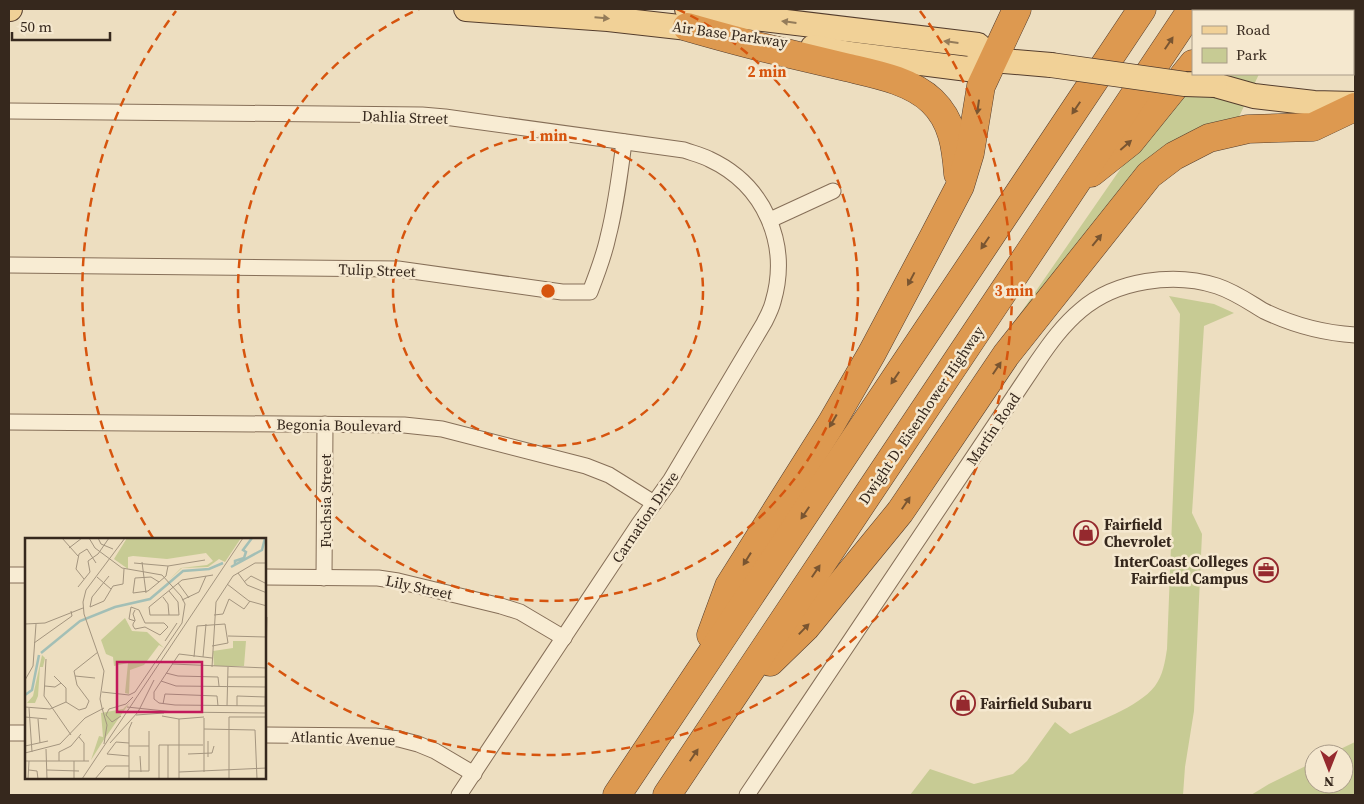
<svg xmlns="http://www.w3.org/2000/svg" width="1364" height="804" viewBox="0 0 1364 804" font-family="'Source Serif 4',serif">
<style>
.green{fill:#c7cb94}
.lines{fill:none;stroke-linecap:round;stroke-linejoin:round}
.street-casing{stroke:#866f58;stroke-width:17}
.primary-casing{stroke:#543d2d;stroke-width:26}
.highway-casing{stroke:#543d2d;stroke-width:29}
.street{stroke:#f8ecd3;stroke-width:15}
.primary{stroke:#f1d197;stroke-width:24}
.highway{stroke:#dd9950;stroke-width:28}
.primary-bridge-casing{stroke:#543d2d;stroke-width:26;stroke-linecap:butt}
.primary-bridge{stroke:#f1d197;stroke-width:24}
.oneway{fill:#947c5a}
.oneway2{fill:#795531}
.ring{fill:none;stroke:#d6540e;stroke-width:2.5;stroke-dasharray:9 6}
.labels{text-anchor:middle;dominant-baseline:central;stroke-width:5;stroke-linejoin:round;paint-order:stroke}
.street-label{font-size:15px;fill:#36281d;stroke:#f5e8cf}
.poi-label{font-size:15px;font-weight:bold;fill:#36281d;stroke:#f5e8cf;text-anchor:start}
.inset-river{fill:none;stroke:#a3bfb6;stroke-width:2.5}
.inset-road{fill:none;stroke:#a4957f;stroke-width:1}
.view{fill:#c2185b;fill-opacity:0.15;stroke:#c2185b;stroke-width:2.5}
.inset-edge{fill:none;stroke:#36281d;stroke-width:2.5}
.centre{fill:#d6540e;stroke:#f5e8cf;stroke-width:2.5}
.ring-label{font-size:15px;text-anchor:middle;font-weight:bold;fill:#d6540e;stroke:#f5e8cf;stroke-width:5;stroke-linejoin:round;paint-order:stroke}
</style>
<rect width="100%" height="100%" fill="#eddec0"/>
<g class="green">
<path d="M 1231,9 L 1355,9 L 1355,57 L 1353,57 L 1353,11 L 1229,11 Z"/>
<path d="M 1193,64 L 1193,74 L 1259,74 L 1238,119 L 1202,130 L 1011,327 Z"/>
<path d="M 1169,296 L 1214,304 L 1234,313 L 1204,326 L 1192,513 L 1202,534 L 1194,711 L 1185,767 L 1183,795 L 910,795 L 930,769 L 974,784 L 1013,774 L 1027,761 L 1055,722 L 1070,734 C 1095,722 1138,708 1155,686 C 1163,675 1165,662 1167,649 L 1180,314 Z"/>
<path d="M 1355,742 L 1355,795 L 1251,795 L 1269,784 L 1314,762 L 1314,784 L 1344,784 L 1344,754 L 1330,754 Z"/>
</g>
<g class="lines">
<defs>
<g id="street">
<path d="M 9,111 L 422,115 L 445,117 L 684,150 C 692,153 701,155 709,159 C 765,185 790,244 773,302 C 771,310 767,317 764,323 L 670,481 L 639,524 L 459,795"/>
<path d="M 770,220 L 833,191"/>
<path d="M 9,265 L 398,269 L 562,292 L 590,292 C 597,274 604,256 608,237 C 616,206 620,174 624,142"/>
<path d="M 9,422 L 404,425 L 442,429 L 586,466 L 609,475 L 654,503"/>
<path d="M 9,575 L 26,575"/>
<path d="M 265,577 L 378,578 L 398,581 L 501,606 L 520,612 L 564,638"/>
<path d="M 324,578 L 325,424"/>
<path d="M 9,733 L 26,733"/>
<path d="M 265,735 L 375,736 L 399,739 L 418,744 L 435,751 L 474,774"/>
<path d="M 747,795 L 1037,362 C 1050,343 1063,325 1081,310 C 1116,280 1174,272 1217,286 C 1235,292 1249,302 1264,311 C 1293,325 1323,333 1355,335"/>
</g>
<g id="primary">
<path d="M 9,9 L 10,9"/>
<path d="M 466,9 L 608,19 L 706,30"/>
<path d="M 687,9 L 754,18 L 978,45 L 992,60"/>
<path d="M 813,47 L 850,54 L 968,69 L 992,60 L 1051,65"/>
<path d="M 1215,85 L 1254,96 L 1314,103 L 1355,104"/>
</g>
<g id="highway">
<path d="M 1235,11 L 1237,9"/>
<path d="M 687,27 C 719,36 750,45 782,52 C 803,57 824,62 845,67 C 874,74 910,80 932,101 C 953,121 956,148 958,174"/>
<path d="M 1091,173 L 1130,142 L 1193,64"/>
<path d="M 711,635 L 729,586 L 831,424 L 872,353 L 934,236 L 960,186 L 970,153 L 981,86 L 1017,9"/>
<path d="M 770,662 L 806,627 L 900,512 L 1006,355 L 1149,175 L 1174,156 L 1209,138 L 1248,129 L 1313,127 L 1355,107"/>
<path d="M 617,795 L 1142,9"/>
<path d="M 667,795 L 1192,9"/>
</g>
</defs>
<use href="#street" class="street-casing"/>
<use href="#primary" class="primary-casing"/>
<use href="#highway" class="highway-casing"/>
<use href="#street" class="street"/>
<use href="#primary" class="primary"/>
<use href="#highway" class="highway"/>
<defs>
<path id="primary-bridge" d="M 1051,65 L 1185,84 L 1215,85"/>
</defs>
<use href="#primary-bridge" class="primary-bridge-casing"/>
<use href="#primary-bridge" class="primary-bridge"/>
</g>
<defs><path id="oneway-solid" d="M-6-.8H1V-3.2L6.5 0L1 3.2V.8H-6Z" transform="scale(1.25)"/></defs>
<g class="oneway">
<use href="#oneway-solid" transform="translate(602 18) rotate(5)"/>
<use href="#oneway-solid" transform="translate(789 22) rotate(-173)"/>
<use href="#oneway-solid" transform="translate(951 42) rotate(-173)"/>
</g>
<g class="oneway2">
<use href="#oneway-solid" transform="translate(1169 43) rotate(-56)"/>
<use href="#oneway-solid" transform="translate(978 107) rotate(98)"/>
<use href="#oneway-solid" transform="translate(1076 108) rotate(124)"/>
<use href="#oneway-solid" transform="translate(1126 145) rotate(-41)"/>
<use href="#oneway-solid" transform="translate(1097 240) rotate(-51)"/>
<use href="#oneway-solid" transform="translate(985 243) rotate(124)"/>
<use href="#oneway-solid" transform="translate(911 279) rotate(118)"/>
<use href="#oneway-solid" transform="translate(997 368) rotate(-56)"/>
<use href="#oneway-solid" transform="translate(895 378) rotate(124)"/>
<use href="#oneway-solid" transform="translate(833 421) rotate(120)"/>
<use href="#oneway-solid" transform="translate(906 503) rotate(-56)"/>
<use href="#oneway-solid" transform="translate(805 513) rotate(124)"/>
<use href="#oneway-solid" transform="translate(747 559) rotate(122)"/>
<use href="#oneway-solid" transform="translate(816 571) rotate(-56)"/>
<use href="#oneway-solid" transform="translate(804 629) rotate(-46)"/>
<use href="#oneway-solid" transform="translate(694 755) rotate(-56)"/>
</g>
<g class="ring">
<circle cx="548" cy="291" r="155"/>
<path d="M677 9A310 310 0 1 1 419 9"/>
<path d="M153 538A466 466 0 0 1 176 11M920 11A466 466 0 0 1 268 663"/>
</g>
<defs>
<symbol id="shop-ring" viewBox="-11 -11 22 22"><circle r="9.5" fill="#f5e8cf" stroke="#95292e" stroke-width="1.5"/><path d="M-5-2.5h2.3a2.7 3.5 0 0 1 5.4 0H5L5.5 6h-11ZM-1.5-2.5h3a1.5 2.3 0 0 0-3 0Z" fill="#95292e"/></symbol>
<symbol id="office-ring" viewBox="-11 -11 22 22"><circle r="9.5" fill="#f5e8cf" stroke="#95292e" stroke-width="1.5"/><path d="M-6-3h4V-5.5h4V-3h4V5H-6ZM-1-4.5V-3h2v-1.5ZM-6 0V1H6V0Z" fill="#95292e"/></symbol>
</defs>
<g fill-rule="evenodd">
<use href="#shop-ring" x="1072" y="519" width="28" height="28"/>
<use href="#office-ring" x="1252" y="556" width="28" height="28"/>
<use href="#shop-ring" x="949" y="689" width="28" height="28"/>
</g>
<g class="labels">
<g class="street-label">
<text transform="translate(730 34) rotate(8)">Air Base Parkway</text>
<text transform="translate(405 117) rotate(2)">Dahlia Street</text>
<text transform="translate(377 270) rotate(2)">Tulip Street</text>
<text transform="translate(921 415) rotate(-56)">Dwight D. Eisenhower Highway</text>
<text transform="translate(339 425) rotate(1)">Begonia Boulevard</text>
<text transform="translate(993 429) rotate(-56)">Martin Road</text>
<text transform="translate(325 501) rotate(-90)">Fuchsia Street</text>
<text transform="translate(645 517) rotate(-56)">Carnation Drive</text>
<text transform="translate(419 587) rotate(12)">Lily Street</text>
<text transform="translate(343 738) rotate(2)">Atlantic Avenue</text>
</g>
<g class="poi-label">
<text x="1104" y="524">Fairfield<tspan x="1104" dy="17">Chevrolet</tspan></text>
<text x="1248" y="561" text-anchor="end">InterCoast Colleges<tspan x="1248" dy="17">Fairfield Campus</tspan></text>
<text x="980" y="703">Fairfield Subaru</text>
</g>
</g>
<g transform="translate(25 538)">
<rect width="241" height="241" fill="#eddec0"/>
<path d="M 102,0 L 216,0 L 200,24 L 194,21 L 183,29 L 157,30 L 144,42 L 156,30 L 182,27 L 188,23 L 181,15 L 142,21 L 108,18 L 103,19 L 103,31 L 89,21 ZM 100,80 L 107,93 L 122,94 L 139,110 L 134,107 L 119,127 L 105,132 L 104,156 L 100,155 L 103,125 L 89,128 L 88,119 L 81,116 L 76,102 ZM 208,103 L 221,103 L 219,128 L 189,128 L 188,113 L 208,110 ZM 17,117 L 20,120 L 18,129 L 15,129 L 13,158 L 10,165 L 2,165 L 8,158 ZM 105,164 L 78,203 L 66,222 L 74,198 L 78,199 L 76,175 L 98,171 Z" fill="#c7cb94"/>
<path class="inset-river" d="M 210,27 L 210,23 L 219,20 L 221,14 L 218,12 L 227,0M 206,29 L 237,12 L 240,0M 16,115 L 55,83 L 90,69 L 125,61 L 158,33 L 184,31 L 198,25M 0,157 L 7,152 L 14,117"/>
<path class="inset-road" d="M 37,0 L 53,18M 64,0 L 70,10 L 97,30 L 137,37 L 156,58 L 160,66 L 157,85 L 110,154 L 104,157 L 77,154M 73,0 L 76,6 L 88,11M 44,10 L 57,0M 117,24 L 121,55M 109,25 L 143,28 L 180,22M 213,35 L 222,47 L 242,55M 84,38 L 67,59 L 65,69 L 79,63 L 88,48 L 98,46 L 99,31M 72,39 L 86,51M 59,41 L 51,31 L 54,16 L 62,11 L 71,25M 134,44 L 126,39 L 110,40 L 108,55 L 123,53 L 134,44 L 141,38 L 143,28M 219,44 L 226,38 L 242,46M 153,45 L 164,60M 202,46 L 224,63 L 242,68M 53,49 L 65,34 L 63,23 L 73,16 L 84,0M 144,53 L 153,64 L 154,77 L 125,77 L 124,69 L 157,42 L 188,37M 138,59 L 143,66 L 144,77M 157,62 L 174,54 L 181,38M 189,77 L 198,76 L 204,61 L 219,71 L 225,63M 110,83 L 104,81 L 106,69 L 114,72 L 120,85 L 139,85 L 143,89 L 135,97 L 120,89 L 110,91 L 108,88 L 108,86 L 109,84 L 110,83 L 110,82 L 108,76 L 110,72M 0,86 L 20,85 L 58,70M 203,98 L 241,99M 140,103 L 152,85M 9,105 L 47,78 L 46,73M 169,119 L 172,88 L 200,86 L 203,105 L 187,108M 178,119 L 181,86M 21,121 L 19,158 L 46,197M 147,126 L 242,130M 187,129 L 191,64 L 208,38 L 230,25 L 242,25M 141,135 L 153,138 L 193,139 L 194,148M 29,138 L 41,150 L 41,164M 50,138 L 70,140M 203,139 L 241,139M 0,142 L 8,128 L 11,86M 136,143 L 151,148 L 241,149M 20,148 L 30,149 L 36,145M 129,161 L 134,165 L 150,167 L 240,168 L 242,79M 129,161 L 129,154 L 154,116 L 187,120M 138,166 L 140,156 L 192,158 L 193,168M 202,168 L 203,129M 212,168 L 212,158 L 241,159M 0,169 L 25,171 L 41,164 L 54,172 L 61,170 L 64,163 L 52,147 L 49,133 L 73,114M 102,169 L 149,174 L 242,175M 4,170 L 7,214M 77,170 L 75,161 L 79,133 L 59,76 L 58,64 L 61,52 L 100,0M 77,170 L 82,187 L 79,206M 111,177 L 139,175M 96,178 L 87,184 L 81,177 L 84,171 L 101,166 L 108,159M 137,178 L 154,181 L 179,179M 0,179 L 22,181M 13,181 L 15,205M 154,181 L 154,241M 179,191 L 230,192 L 232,241M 54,199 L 59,205 L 59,223M 183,203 L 183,219M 85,205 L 113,174 L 129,142M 143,207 L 143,241M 0,208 L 23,203M 104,208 L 124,208M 21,211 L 22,241M 0,215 L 35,206 L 60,180 L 79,170M 163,216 L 187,215 L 189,208M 104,218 L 82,216 L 91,204 L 104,205M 115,218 L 116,234M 0,223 L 64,223M 34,223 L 34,214 L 46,208 L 56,196M 4,232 L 12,233 L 13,241M 22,232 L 54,233M 104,233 L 124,233 L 124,193M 154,234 L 242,230M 179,234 L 179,180M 3,241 L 4,223M 49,241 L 49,223M 57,241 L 218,0M 70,241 L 81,228 L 104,228M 104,241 L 104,191 L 107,184M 134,241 L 134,207 L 178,207M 204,241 L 204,179 L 242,179"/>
<path class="view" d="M 92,124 L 177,124 L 177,174 L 92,174 Z"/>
<rect width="241" height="241" class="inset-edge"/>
</g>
<circle cx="548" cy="291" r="8" class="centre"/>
<g class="ring-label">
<text x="767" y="77">2 min</text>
<text x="548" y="141">1 min</text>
<text x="1014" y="296">3 min</text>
</g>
<rect width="1364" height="804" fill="none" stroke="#36281d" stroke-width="20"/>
<rect x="1192" y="10" width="162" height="65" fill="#f5e8cf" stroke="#a99b88"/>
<rect x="1202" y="26" width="25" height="8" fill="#f1d197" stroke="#a99b88"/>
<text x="1236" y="35" font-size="15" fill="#36281d">Road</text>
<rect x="1202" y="48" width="25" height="15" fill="#c7cb94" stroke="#a99b88"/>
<text x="1236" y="60" font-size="15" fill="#36281d">Park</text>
<g transform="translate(1329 769) rotate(180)"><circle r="24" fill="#f5e8cf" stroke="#a99b88"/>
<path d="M0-4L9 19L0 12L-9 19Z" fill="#95292e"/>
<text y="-8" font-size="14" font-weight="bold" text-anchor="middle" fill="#36281d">N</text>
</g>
<path d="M12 32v8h98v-8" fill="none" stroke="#36281d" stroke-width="2.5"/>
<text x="20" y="32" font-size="15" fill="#36281d" stroke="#f5e8cf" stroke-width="4" paint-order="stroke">50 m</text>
</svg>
